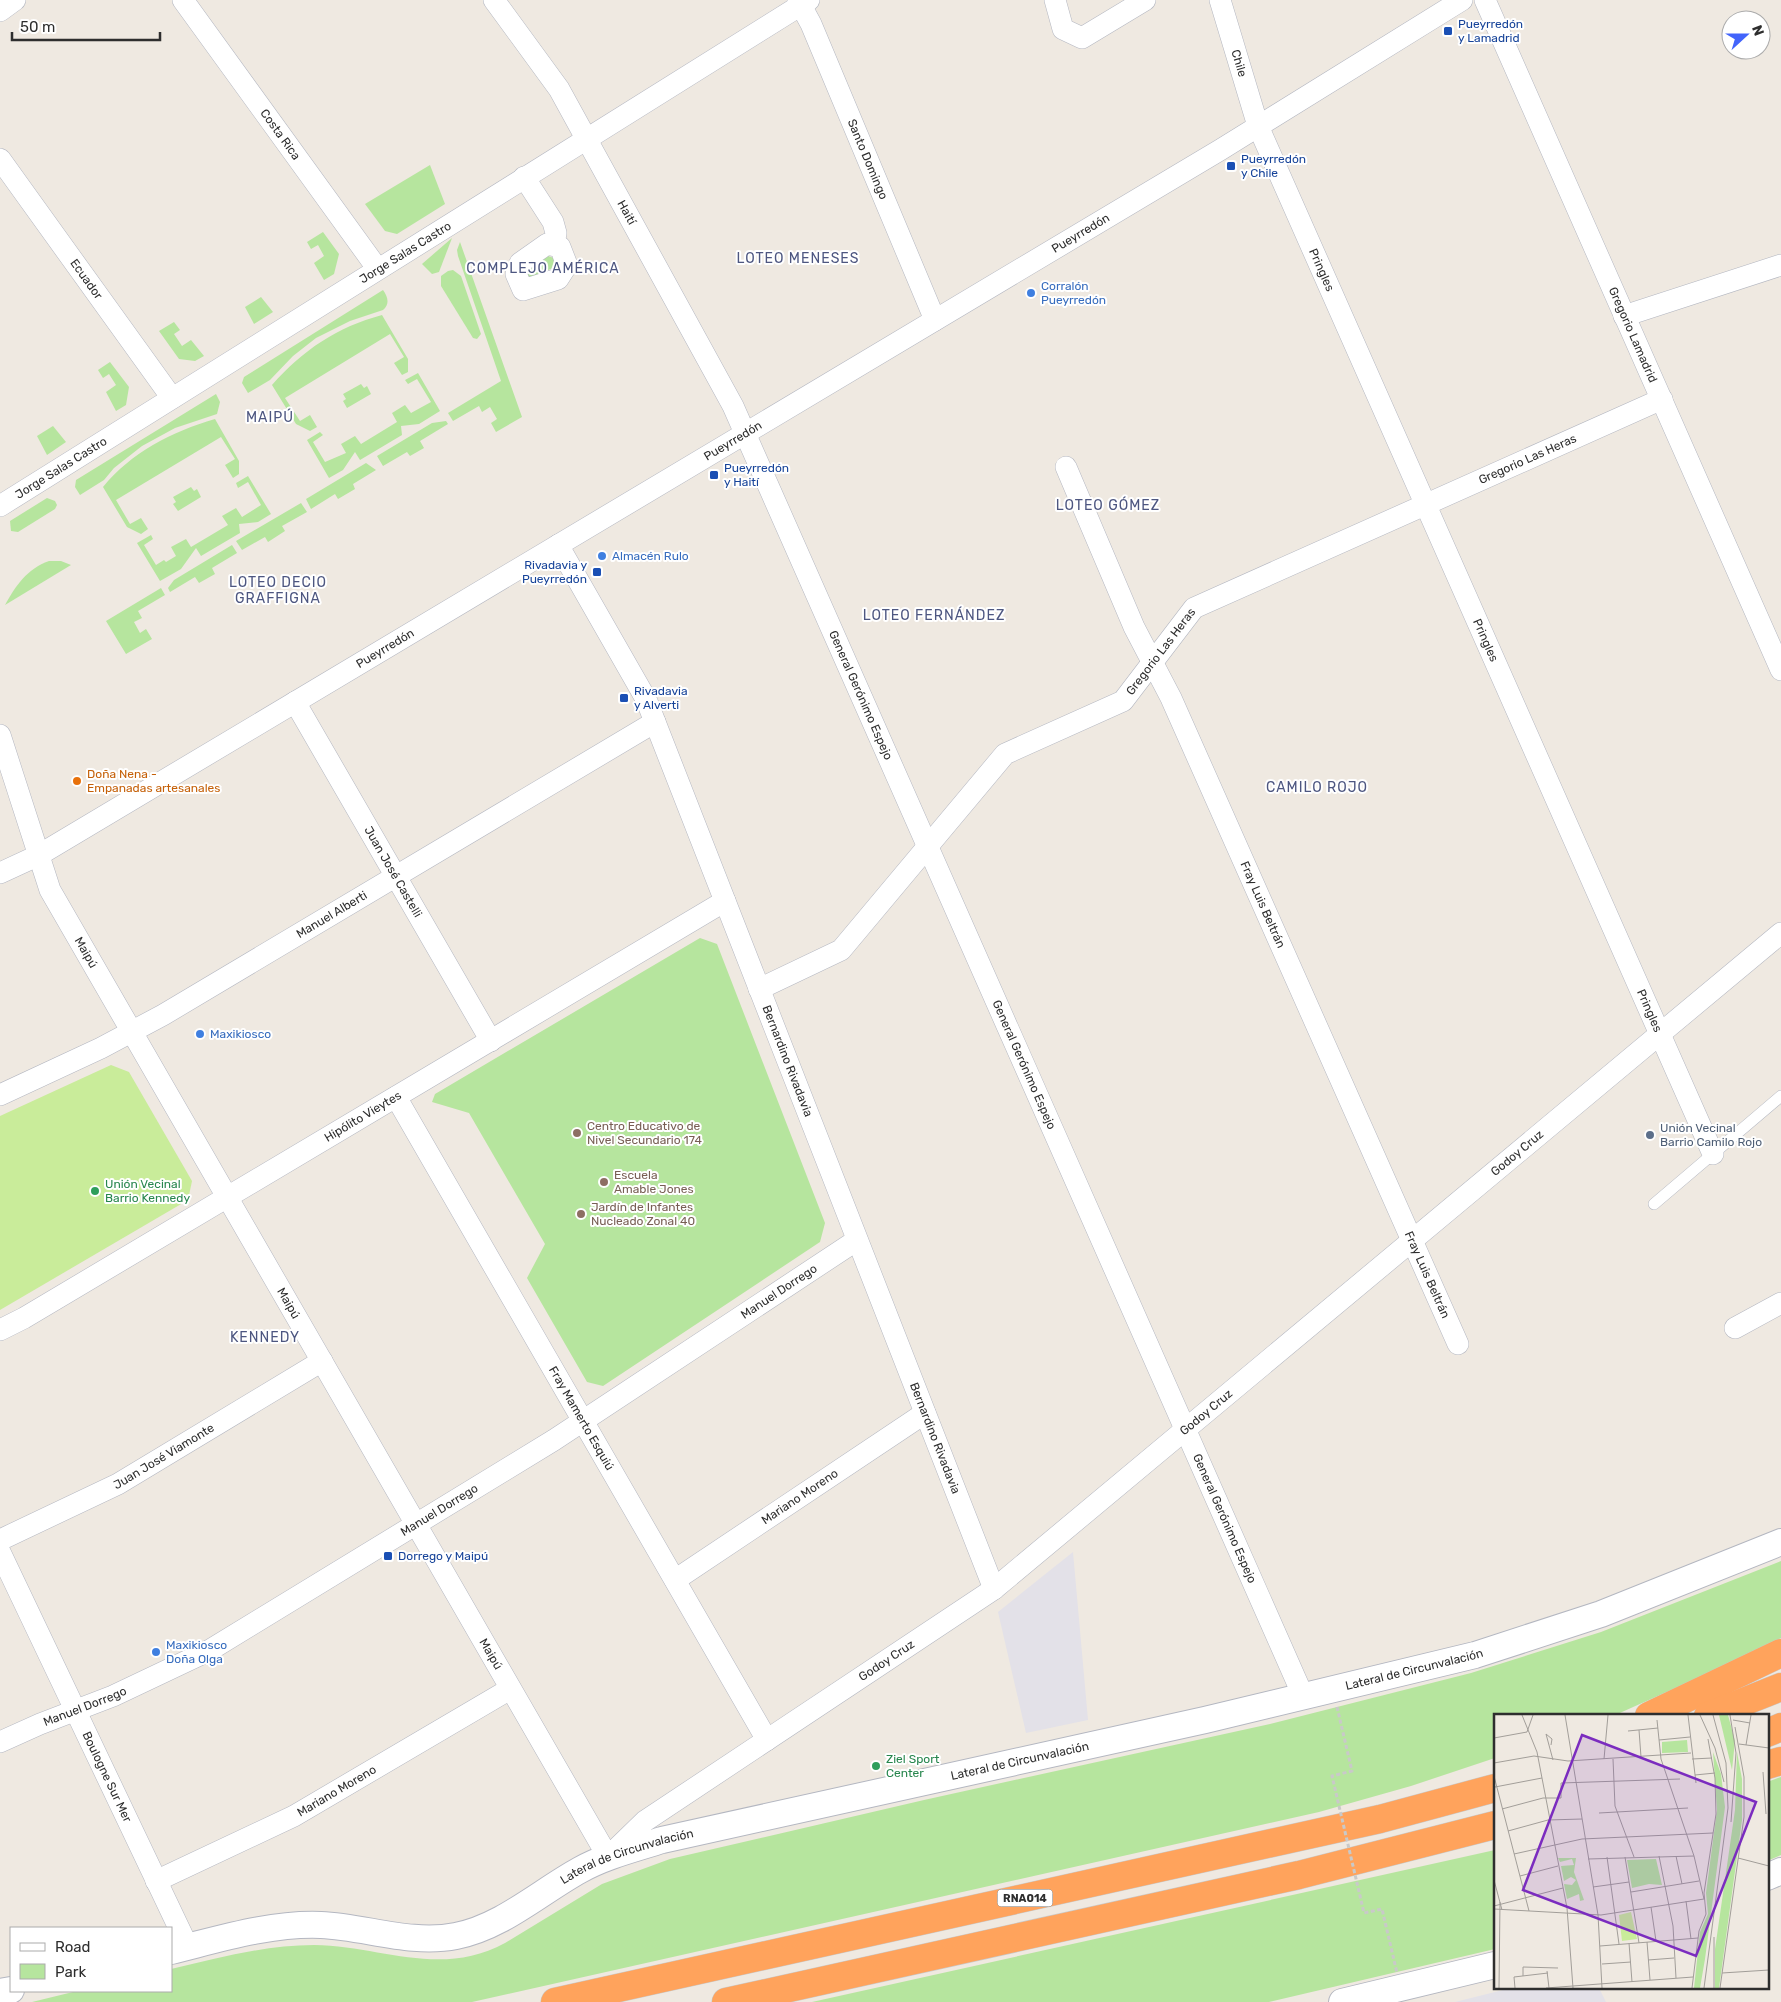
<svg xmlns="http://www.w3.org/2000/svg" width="1781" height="2002" viewBox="0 0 1781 2002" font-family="Rubik,sans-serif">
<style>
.industrial{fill:#e3e1e8}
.green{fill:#b6e59e}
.pitch{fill:#c9ec9a}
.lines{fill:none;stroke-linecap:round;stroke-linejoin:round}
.service-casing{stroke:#b4b7c1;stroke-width:12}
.minor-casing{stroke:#b4b7c1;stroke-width:22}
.tertiary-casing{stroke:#b4b7c1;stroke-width:28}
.motorway-casing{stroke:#c9c9c9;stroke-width:29}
.service{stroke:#fff;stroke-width:11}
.minor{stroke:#fff;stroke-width:21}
.tertiary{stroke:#fff;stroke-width:26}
.motorway{stroke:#ffa35c;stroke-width:28}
.path-bridge{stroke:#c9c9c9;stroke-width:3;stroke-dasharray:4 2.5;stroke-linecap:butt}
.transit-dot{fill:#1a4fb4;stroke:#fff;stroke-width:2}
.shop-dot{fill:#3f7fe0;stroke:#fff;stroke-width:2}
.food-dot{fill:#e8710a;stroke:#fff;stroke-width:2}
.education-dot{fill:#8d6e63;stroke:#fff;stroke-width:2}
.service-dot{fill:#5c6f8a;stroke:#fff;stroke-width:2}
.leisure-dot{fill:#2e9e5b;stroke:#fff;stroke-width:2}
.labels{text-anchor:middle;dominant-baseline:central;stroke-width:4;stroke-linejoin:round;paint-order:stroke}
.shield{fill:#fff;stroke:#6d6d6d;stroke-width:1}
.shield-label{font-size:11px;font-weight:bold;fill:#2e2e2e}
.transit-label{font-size:12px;fill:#164399;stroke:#fff;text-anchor:start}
.street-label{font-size:12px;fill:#2e2e2e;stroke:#fff}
.shop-label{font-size:12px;fill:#366cbe;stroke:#fff;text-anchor:start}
.food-label{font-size:12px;fill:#c56008;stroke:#fff;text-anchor:start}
.education-label{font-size:12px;fill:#785e54;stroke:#fff;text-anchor:start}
.service-label{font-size:12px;fill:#4e5e75;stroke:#fff;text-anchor:start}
.leisure-label{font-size:12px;fill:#27864d;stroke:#fff;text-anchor:start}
.neighbourhood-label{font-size:14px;letter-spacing:1px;fill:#4d5680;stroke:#fff}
.inset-road{fill:none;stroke:#a29e99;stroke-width:1}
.view{fill:#7b2cbf;fill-opacity:0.15;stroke:#7b2cbf;stroke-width:2.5}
.inset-edge{fill:none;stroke:#2e2e2e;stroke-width:2.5}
</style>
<rect width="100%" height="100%" fill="#efe9e1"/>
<g class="industrial">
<path d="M 1073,1552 L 1088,1720 L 1026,1733 L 998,1612 Z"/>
<path d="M 1511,1988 L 1599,1988 L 1606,2002 L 1455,2002 Z"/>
</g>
<g class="green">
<path d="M 430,165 L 445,204 L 397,234 L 385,231 L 365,204 Z"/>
<path d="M 323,232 L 339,254 L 334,274 L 324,280 L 314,263 L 324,256 L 318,245 L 311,249 L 307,242 Z"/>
<path d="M 452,238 L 439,272 L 432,274 L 422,264 Z"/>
<path d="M 460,242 L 522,417 L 496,432 L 491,423 L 497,419 L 490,407 L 482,412 L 479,406 L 453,421 L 448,413 L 501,381 L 458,256 L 457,250 Z"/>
<path d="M 548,256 L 554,258 L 553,268 L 529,278 L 527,275 L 528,269 Z"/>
<path d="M 453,270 L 461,276 L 481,334 L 477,339 L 473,338 L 441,286 L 441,276 L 448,271 Z"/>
<path d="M 383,290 C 388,297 390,304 383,310 L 350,321 L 316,338 L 293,356 L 270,380 L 248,393 L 242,383 L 244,377 Z"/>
<path d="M 261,297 L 273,312 L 254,324 L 245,307 Z"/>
<path d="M 382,315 L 408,359 L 408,372 L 402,375 L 394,363 L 404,357 L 390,334 L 285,398 L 300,421 L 310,415 L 317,427 L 310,431 L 296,424 L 272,385 C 303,350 337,327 382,315 Z"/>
<path d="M 174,322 L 180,330 L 174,334 L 182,346 L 191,340 L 204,356 L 195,361 L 179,359 L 159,331 Z"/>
<path d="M 110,362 L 129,387 L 126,405 L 116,411 L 106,392 L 116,385 L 109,374 L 103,378 L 98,370 Z"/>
<path d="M 418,373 L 440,411 L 419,424 L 401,426 L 402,435 L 360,460 L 355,452 L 343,470 L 329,478 L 307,440 L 320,432 L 323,435 L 313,442 L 325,462 L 346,453 L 341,444 L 355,436 L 361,444 L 397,422 L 392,413 L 405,405 L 411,413 L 431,402 L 417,379 L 408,384 L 405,380 Z"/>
<path d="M 361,384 L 364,388 L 367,386 L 371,394 L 347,408 L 343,401 L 346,399 L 343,394 Z"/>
<path d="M 216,394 L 220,402 L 217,414 L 175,428 L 142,446 L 114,468 L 104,480 L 80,495 L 75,487 L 76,480 Z"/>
<path d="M 215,419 L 239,461 L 239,474 L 233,478 L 225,465 L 235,459 L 221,437 L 116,500 L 130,524 L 141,518 L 148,529 L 141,534 L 127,527 L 103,487 C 132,452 171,432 215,419 Z"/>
<path d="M 446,421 L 448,424 L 420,441 L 424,448 L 410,456 L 407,452 L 383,466 L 377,456 L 432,423 Z"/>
<path d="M 53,426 L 66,442 L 47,455 L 37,436 Z"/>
<path d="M 366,463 L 376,470 L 353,484 L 355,489 L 338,499 L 335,494 L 311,509 L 306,499 Z"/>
<path d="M 248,476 L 271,514 L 258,522 L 239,524 L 240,533 L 201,556 L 196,548 L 181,569 L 160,581 L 137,543 L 151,535 L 153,539 L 144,545 L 156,565 L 164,560 L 166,562 L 176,556 L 171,547 L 186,539 L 191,547 L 228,525 L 222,516 L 236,508 L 242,517 L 261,505 L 248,482 L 238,488 L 236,483 Z"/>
<path d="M 191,487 L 194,491 L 197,489 L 201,497 L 178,511 L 173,504 L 176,502 L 173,497 Z"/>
<path d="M 47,498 L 55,501 L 57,505 L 55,509 L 18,532 L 11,531 L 10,521 Z"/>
<path d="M 301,503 L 307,512 L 282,526 L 285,531 L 268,542 L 265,537 L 242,550 L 236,541 Z"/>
<path d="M 232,545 L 237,553 L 212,568 L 215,574 L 199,583 L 195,577 L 170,592 L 168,588 L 174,580 Z"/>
<path d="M 49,561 L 61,561 L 71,565 L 5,605 C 16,585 27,569 49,561 Z"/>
<path d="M 161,588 L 165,595 L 138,611 L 142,618 L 134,622 L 140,633 L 146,629 L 152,639 L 126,654 L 106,621 Z"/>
<path d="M 700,938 L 717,944 L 825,1223 L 820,1242 L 603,1386 L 587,1382 L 527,1278 L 545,1244 L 469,1113 L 432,1102 L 435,1094 Z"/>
<path d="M 1781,1561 L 1781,1638 L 1734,1662 L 1613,1716 L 1495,1716 L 1495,1758 L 1411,1786 L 1319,1812 L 472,2002 L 32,2002 L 77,1991 L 171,1991 L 171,1969 C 218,1958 266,1945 314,1945 C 381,1946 441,1978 505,1943 L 602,1884 L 670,1859 L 924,1800 L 1270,1724 L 1471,1673 L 1601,1632 Z"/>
<path d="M 1781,1777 L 1781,1855 L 1767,1861 L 1767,1782 Z"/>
<path d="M 1495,1850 L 1495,1949 L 1269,2002 L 812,2002 Z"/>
</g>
<path class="pitch" d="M 111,1065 L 129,1072 L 192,1181 L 188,1200 L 0,1310 L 0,1116 Z"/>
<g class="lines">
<defs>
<path id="service" d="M 1654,1204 L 1781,1096"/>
<g id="minor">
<path id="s1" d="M 183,0 L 377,268"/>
<path id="s2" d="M 494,0 L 559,89 L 733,406 L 1304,1698"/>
<path id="s3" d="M 798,0 L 811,24 L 935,320"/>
<path d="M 1055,0 L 1063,29 L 1082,38 L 1145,0"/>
<path id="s4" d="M 1220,0 L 1258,126 L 1713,1154"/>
<path id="s5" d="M 1485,0 L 1781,670"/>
<path d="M 0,11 L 15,0"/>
<path id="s6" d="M 0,159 L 172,398"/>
<path d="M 524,177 L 553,222 L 556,233 L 554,245"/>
<path d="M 547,244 L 560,247 L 567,265 L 558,279 L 523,290 L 516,274 L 520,263 Z"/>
<path d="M 1624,316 L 1781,265"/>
<path id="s7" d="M 1066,467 L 1134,627 L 1171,698 L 1458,1344"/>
<path id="s8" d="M 0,506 L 809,0"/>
<path id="s9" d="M 558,545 L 646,699 L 994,1589"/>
<path id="s10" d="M 295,702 L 491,1041"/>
<path id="s11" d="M 0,735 L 50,890 L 608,1857 L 645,1821 L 994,1589 L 1781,933"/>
<path id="s12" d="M 0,873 L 39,855 L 1220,150 L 1462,0"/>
<path id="s13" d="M 759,989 L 841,950 L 1005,754 L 1123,701 L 1194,608 L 1662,399"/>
<path id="s14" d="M 0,1095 L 101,1048 L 163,1015 L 655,722"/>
<path id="s15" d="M 396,1097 L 767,1740"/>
<path d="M 1735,1328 L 1781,1303"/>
<path id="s16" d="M 0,1330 L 24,1318 L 725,901"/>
<path id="s17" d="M 0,1540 L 118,1484 L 322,1361"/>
<path id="s18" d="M 0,1552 L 188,1947"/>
<path id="s19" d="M 675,1580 L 925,1413"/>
<path id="s20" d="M 0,1742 L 40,1724 L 113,1696 L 210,1650 L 554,1440 L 857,1240"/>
<path id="s21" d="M 156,1881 L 294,1816 L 510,1689"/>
</g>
<g id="tertiary">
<path d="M 1767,1877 L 1781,1871"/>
<path id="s22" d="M 171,1951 C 220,1939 270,1923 321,1925 C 366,1927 411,1945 456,1936 C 502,1927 540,1892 580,1870 C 605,1856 634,1849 662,1840 L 1205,1720 L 1475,1655 L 1601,1614 L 1781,1542"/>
<path d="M 0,1992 L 11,1990"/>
<path d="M 1342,2002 L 1495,1965"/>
</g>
<g id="motorway">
<path d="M 1649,1716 L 1781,1653"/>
<path d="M 1708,1716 L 1781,1687"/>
<path d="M 1767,1733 L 1781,1727"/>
<path d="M 1767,1765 L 1781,1761"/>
<path d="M 555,2002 L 1380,1819 L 1495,1788"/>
<path d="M 726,2002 L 1299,1875 L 1495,1825"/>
</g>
</defs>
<use href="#service" class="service-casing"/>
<use href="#minor" class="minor-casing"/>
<use href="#tertiary" class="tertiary-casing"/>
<use href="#motorway" class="motorway-casing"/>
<use href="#service" class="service"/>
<use href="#minor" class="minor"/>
<use href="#tertiary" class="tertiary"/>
<use href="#motorway" class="motorway"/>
<path class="path-bridge" d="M 1337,1707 L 1352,1771 L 1332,1776 L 1364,1913 L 1382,1909 L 1397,1973"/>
</g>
<g class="transit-dot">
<rect x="1443" y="26" width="10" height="10" rx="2.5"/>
<rect x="1226" y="161" width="10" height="10" rx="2.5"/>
<rect x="709" y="470" width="10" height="10" rx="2.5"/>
<rect x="592" y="567" width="10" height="10" rx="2.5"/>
<rect x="619" y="693" width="10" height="10" rx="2.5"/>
<rect x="383" y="1551" width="10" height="10" rx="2.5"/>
</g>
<g class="shop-dot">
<circle cx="1031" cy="293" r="5"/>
<circle cx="602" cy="556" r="5"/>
<circle cx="200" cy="1034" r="5"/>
<circle cx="156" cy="1652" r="5"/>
</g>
<circle class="food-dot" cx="77" cy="781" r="5"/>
<g class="education-dot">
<circle cx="577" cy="1133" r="5"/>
<circle cx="604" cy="1182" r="5"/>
<circle cx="581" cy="1214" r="5"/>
</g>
<circle class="service-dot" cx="1650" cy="1135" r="5"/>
<g class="leisure-dot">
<circle cx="95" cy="1191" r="5"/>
<circle cx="876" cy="1766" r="5"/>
</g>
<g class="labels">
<rect class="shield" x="997.5" y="1889.5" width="55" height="17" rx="4"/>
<g class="shield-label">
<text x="1025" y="1898">RNA014</text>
</g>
<g class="transit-label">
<text x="1458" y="24">Pueyrredón<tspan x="1458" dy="14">y Lamadrid</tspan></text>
<text x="1241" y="159">Pueyrredón<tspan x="1241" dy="14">y Chile</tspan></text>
<text x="724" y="468">Pueyrredón<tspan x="724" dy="14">y Haití</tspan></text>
<text x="587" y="565" text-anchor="end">Rivadavia y<tspan x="587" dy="14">Pueyrredón</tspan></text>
<text x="634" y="691">Rivadavia<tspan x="634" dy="14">y Alverti</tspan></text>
<text x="398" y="1556">Dorrego y Maipú</text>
</g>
<g class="street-label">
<text stroke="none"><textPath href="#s4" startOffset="66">Chile</textPath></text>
<text stroke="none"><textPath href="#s1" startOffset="166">Costa Rica</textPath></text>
<text stroke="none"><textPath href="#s3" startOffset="174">Santo Domingo</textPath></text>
<text stroke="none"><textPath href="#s2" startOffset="251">Haití</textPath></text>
<text stroke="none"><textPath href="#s12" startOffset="1256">Pueyrredón</textPath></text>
<text stroke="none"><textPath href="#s8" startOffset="478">Jorge Salas Castro</textPath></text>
<text stroke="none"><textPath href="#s4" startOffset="289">Pringles</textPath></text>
<text stroke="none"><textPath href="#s6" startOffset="148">Ecuador</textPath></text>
<text stroke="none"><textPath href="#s5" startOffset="366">Gregorio Lamadrid</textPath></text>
<text stroke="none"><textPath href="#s12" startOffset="851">Pueyrredón</textPath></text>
<text stroke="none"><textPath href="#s13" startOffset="958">Gregorio Las Heras</textPath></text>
<text stroke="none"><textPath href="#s8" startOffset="72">Jorge Salas Castro</textPath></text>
<text stroke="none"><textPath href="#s4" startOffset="694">Pringles</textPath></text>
<text stroke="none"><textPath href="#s12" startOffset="446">Pueyrredón</textPath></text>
<text stroke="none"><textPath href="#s13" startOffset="538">Gregorio Las Heras</textPath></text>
<text stroke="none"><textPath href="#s2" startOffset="788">General Gerónimo Espejo</textPath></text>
<text stroke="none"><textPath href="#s10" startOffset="196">Juan José Castelli</textPath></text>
<text stroke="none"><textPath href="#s7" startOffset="480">Fray Luis Beltrán</textPath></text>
<text stroke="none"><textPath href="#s14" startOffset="378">Manuel Alberti</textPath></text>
<text stroke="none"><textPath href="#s11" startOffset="235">Maipú</textPath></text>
<text stroke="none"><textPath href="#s4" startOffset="1099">Pringles</textPath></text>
<text stroke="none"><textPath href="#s9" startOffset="566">Bernardino Rivadavia</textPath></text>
<text stroke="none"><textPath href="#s2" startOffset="1192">General Gerónimo Espejo</textPath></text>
<text stroke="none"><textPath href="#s16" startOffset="421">Hipólito Vieytes</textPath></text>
<text stroke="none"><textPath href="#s11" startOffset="2431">Godoy Cruz</textPath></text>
<text stroke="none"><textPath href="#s7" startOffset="885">Fray Luis Beltrán</textPath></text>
<text stroke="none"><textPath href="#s20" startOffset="902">Manuel Dorrego</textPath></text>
<text stroke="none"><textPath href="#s11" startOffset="640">Maipú</textPath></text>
<text stroke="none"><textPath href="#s11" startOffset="2026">Godoy Cruz</textPath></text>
<text stroke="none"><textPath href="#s15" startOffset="371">Fray Mamerto Esquiú</textPath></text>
<text stroke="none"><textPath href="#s9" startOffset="971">Bernardino Rivadavia</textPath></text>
<text stroke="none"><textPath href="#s17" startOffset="184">Juan José Viamonte</textPath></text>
<text stroke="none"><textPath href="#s19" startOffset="150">Mariano Moreno</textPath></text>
<text stroke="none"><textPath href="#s20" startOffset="498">Manuel Dorrego</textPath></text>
<text stroke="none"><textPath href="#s2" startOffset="1688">General Gerónimo Espejo</textPath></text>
<text stroke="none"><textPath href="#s11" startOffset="1045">Maipú</textPath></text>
<text stroke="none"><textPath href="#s11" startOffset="1621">Godoy Cruz</textPath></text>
<text stroke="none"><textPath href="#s22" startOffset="1289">Lateral de Circunvalación</textPath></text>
<text stroke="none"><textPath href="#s20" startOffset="92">Manuel Dorrego</textPath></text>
<text stroke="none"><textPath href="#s22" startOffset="884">Lateral de Circunvalación</textPath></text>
<text stroke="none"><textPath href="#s18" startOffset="249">Boulogne Sur Mer</textPath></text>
<text stroke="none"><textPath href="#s21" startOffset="202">Mariano Moreno</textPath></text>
<text stroke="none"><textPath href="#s22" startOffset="479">Lateral de Circunvalación</textPath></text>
</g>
<g class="shop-label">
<text x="1041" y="286">Corralón<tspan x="1041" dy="14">Pueyrredón</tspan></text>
<text x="612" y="556">Almacén Rulo</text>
<text x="210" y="1034">Maxikiosco</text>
<text x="166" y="1645">Maxikiosco<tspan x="166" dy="14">Doña Olga</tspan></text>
</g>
<g class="food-label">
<text x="87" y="774">Doña Nena -<tspan x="87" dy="14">Empanadas artesanales</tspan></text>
</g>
<g class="education-label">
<text x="587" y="1126">Centro Educativo de<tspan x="587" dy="14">Nivel Secundario 174</tspan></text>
<text x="614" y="1175">Escuela<tspan x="614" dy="14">Amable Jones</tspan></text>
<text x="591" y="1207">Jardín de Infantes<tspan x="591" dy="14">Nucleado Zonal 40</tspan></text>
</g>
<g class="service-label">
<text x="1660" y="1128">Unión Vecinal<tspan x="1660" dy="14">Barrio Camilo Rojo</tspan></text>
</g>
<g class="leisure-label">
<text x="105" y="1184">Unión Vecinal<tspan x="105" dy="14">Barrio Kennedy</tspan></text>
<text x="886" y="1759">Ziel Sport<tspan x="886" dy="14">Center</tspan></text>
</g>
<g class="neighbourhood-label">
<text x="798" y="258">LOTEO MENESES</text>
<text x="543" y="268">COMPLEJO AMÉRICA</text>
<text x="270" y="417">MAIPÚ</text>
<text x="1108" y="505">LOTEO GÓMEZ</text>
<text x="278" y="582">LOTEO DECIO<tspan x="278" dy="16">GRAFFIGNA</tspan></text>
<text x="934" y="615">LOTEO FERNÁNDEZ</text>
<text x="1317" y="787">CAMILO ROJO</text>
<text x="265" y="1337">KENNEDY</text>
</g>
</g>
<g transform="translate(1494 1714)">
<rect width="275" height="275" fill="#efe9e1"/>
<path d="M 225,1 L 234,1 L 241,27 L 238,56 ZM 193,26 L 194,38 L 168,39 L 168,28 ZM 219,38 L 227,60 L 231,93 L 211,245 L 206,274 L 200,274 L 206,218 L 214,200 L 212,179 L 223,96 ZM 243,38 L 248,65 L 248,106 L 225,274 L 221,274 L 221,235 L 241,96 ZM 64,144 L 82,144 L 80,158 L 90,186 L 86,187 L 85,180 L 73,185 L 70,170 L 78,171 L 82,166 L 77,163 L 70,167 L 67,152 L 80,151 L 78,145 L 66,148 ZM 162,145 L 168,171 L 155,170 L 138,174 L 133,146 Z" fill="#b6e59e"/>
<path d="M 137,198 L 143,225 L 128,227 L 125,201 Z" fill="#c9ec9a"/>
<path class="inset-road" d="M 28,1 L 43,38 L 73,194 L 79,274M 71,1 L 104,201 L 108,274M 194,1 L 202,69M 206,1 L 221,34 L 230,68M 236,1 L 242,39 L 237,108M 239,6 L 256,9M 145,16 L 147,43M 134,17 L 164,14M 0,24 L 33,18 L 39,1M 165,26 L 196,23M 245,30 L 275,34M 57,31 L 58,25 L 52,20 L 59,46M 252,31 L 257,1M 110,45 L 114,1M 119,45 L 121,92 L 140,143M 198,45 L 218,44M 0,49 L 40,42 L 74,47 L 197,39M 269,58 L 272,100M 201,61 L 221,59M 0,62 L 35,197M 1,73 L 48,64M 8,95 L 49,84 L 67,84 L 67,69 L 186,65M 105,99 L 194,94M 14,117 L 54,106 L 88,105M 20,140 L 88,125 L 219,119M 165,142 L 179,212 L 182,264M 182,142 L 188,170M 113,143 L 125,230M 131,143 L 145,229M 244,144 L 275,152M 94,145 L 200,142M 26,162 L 64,152M 0,166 L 8,196M 99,173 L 135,168M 137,178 L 205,167M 192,187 L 197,225M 0,192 L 69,174M 157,193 L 162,227M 0,195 L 107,201 L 210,185 L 200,142 L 167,45 L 163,6M 153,228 L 156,266M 135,229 L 138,268M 106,232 L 204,224M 154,246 L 180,244M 108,250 L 137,248M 53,257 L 55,274M 228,259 L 275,256M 29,262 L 29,253 L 64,254M 5,274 L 6,188M 21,274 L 20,263 L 54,259M 52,274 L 199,263M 198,274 L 205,217 L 212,200 L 210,179 L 222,100 L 221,64 L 214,25M 210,274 L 234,94 L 232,49 L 219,1M 220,274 L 220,223M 226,274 L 250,103 L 250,63 L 241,13"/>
<path class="view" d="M 88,21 L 262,88 L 202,242 L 29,176 Z"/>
<rect width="275" height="275" class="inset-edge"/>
</g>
<rect x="10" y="1927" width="162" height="65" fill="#ffffff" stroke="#ababab"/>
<rect x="20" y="1943" width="25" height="8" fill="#ffffff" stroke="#ababab"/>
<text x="55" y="1952" font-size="15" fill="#2e2e2e">Road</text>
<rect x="20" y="1964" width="25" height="15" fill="#b6e59e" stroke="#ababab"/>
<text x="55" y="1977" font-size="15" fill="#2e2e2e">Park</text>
<g transform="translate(1746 35) rotate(69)"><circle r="24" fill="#ffffff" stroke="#ababab"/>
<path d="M0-4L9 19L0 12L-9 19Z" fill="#4264fb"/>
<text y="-8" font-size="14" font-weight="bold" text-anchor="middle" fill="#2e2e2e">N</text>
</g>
<path d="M12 32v8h148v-8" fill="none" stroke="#2e2e2e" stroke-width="2.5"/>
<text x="20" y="32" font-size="15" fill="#2e2e2e" stroke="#ffffff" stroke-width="4" paint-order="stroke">50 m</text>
</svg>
